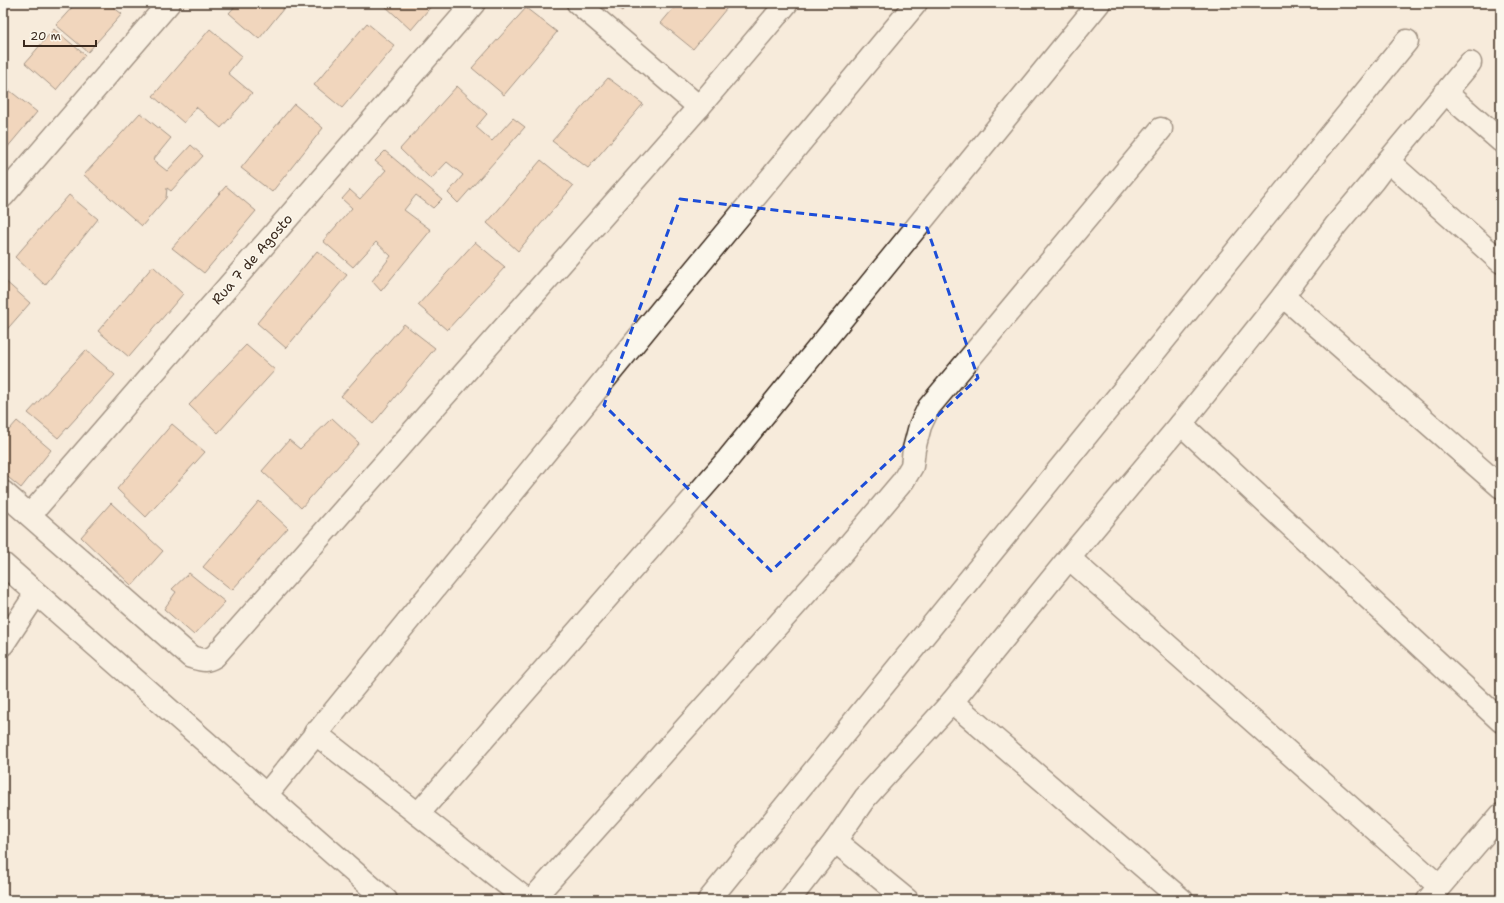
<svg xmlns="http://www.w3.org/2000/svg" width="1504" height="903" viewBox="0 0 1504 903" font-family="'Shantell Sans',sans-serif">
<style>
.building{fill:#e9bd99;stroke:#3b2a1e}
.lines{fill:none;stroke-linecap:round;stroke-linejoin:round}
.street-casing{stroke:#3b2a1e;stroke-width:25}
.street{stroke:#fbf7ec;stroke-width:22}
.marked{fill:none;stroke:#1d4ed8;stroke-width:3;stroke-dasharray:8 5;stroke-linejoin:round}
.labels{text-anchor:middle;dominant-baseline:central;stroke-width:3;stroke-linejoin:round;paint-order:stroke}
.street-label{font-size:14px;fill:#3b2a1e;stroke:#fbf7ec}
</style>
<rect width="100%" height="100%" fill="#f7ebdb"/>
<filter id="ink" filterUnits="userSpaceOnUse"><feTurbulence type="fractalNoise" baseFrequency=".025" numOctaves="2"/><feDisplacementMap in="SourceGraphic" scale="8" xChannelSelector="R" yChannelSelector="G"/><feConvolveMatrix kernelMatrix="1 2 1 2 8 2 1 2 1" color-interpolation-filters="sRGB"/></filter>
<g filter="url(#ink)">
<g class="building">
<path d="M 76,3 L 108,3 L 122,14 L 88,52 L 56,25 Z"/>
<path d="M 238,3 L 288,3 L 259,39 L 229,13 Z"/>
<path d="M 384,3 L 434,3 L 411,30 L 383,4 Z"/>
<path d="M 611,3 L 628,3 L 622,11 Z"/>
<path d="M 678,3 L 731,3 L 693,49 L 661,23 Z"/>
<path d="M 526,8 L 557,32 L 504,95 L 472,68 Z"/>
<path d="M 367,23 L 395,46 L 342,108 L 314,85 Z"/>
<path d="M 54,29 L 85,55 L 56,90 L 25,63 Z"/>
<path d="M 210,29 L 242,56 L 228,73 L 252,93 L 221,128 L 196,107 L 184,123 L 153,96 Z"/>
<path d="M 608,78 L 643,104 L 588,168 L 552,141 Z"/>
<path d="M 457,86 L 487,114 L 476,127 L 492,141 L 513,118 L 525,127 L 458,203 L 448,193 L 463,175 L 447,162 L 431,179 L 400,149 Z"/>
<path d="M 5,87 L 37,112 L 6,149 L 3,147 L 3,89 Z"/>
<path d="M 294,104 L 323,128 L 272,192 L 241,168 Z"/>
<path d="M 140,113 L 171,138 L 153,160 L 167,171 L 191,145 L 203,156 L 171,191 L 167,188 L 166,198 L 142,226 L 84,175 Z"/>
<path d="M 385,151 L 442,199 L 433,208 L 416,195 L 404,210 L 431,230 L 381,291 L 372,281 L 391,256 L 376,242 L 353,267 L 323,241 L 352,208 L 342,199 L 350,190 L 360,199 L 386,170 L 375,161 Z"/>
<path d="M 541,160 L 573,186 L 518,251 L 487,223 Z"/>
<path d="M 226,186 L 256,211 L 204,273 L 172,248 Z"/>
<path d="M 69,195 L 98,219 L 45,285 L 15,257 Z"/>
<path d="M 475,242 L 505,267 L 447,330 L 418,305 Z"/>
<path d="M 317,251 L 347,275 L 286,348 L 257,323 Z"/>
<path d="M 153,266 L 183,294 L 129,357 L 98,331 Z"/>
<path d="M 3,279 L 30,303 L 3,334 Z"/>
<path d="M 404,324 L 435,348 L 373,424 L 341,396 Z"/>
<path d="M 246,345 L 275,370 L 218,433 L 189,405 Z"/>
<path d="M 86,350 L 115,375 L 58,438 L 28,413 Z"/>
<path d="M 332,418 L 359,443 L 301,508 L 262,471 L 289,440 L 300,449 Z"/>
<path d="M 17,421 L 51,450 L 21,488 L 3,473 L 3,437 Z"/>
<path d="M 172,424 L 205,452 L 146,517 L 117,489 Z"/>
<path d="M 259,501 L 288,528 L 232,590 L 203,567 Z"/>
<path d="M 111,503 L 163,551 L 132,586 L 81,537 Z"/>
<path d="M 189,573 L 225,602 L 194,635 L 164,609 L 176,592 L 172,589 Z"/>
</g>
<g class="lines">
<defs>
<g id="street">
<path d="M 578,3 L 699,107"/>
<path d="M 1446,93 L 1501,141"/>
<path d="M 1388,161 L 1501,262"/>
<path d="M 3,196 L 169,3"/>
<path d="M 1283,296 L 1501,487"/>
<path d="M 1181,424 L 1501,721"/>
<path d="M 3,492 L 191,657 C 202,660 206,662 215,656 L 699,107 L 787,3"/>
<path d="M 30,515 L 474,3"/>
<path d="M 1069,558 L 1439,886"/>
<path d="M 3,564 L 386,900"/>
<path d="M 3,644 L 36,594"/>
<path d="M 952,702 L 1182,900"/>
<path d="M 315,733 L 527,900"/>
<path d="M 266,795 L 663,308 L 916,3"/>
<path d="M 418,814 L 728,459 L 1099,3"/>
<path d="M 835,841 L 907,900"/>
<path d="M 532,900 L 843,552 L 903,481 L 912,466 L 914,449 L 920,426 L 929,407 L 1161,129"/>
<path d="M 709,900 L 1407,41"/>
<path d="M 789,900 L 835,841 L 865,798 L 952,702 L 1069,558 L 1181,424 L 1283,296 L 1336,225 L 1373,181 L 1388,161 L 1470,63"/>
<path d="M 1428,900 L 1501,815"/>
</g>
</defs>
<use href="#street" class="street-casing"/>
<use href="#street" class="street"/>
</g>
</g>
<path d="M0 0H1504V903H0ZM 680,199 L 927,228 L 978,378 L 771,571 L 604,405 Z" fill="#f7ebdb" fill-opacity=".55" fill-rule="evenodd"/>
<path class="marked" d="M 680,199 L 927,228 L 978,378 L 771,571 L 604,405 Z"/>
<g class="labels">
<g class="street-label">
<text transform="translate(252 259) rotate(-49)">Rua 7 de Agosto</text>
</g>
</g>
<rect width="1504" height="903" fill="none" stroke="#fbf7ec" stroke-width="16"/>
<rect x="8" y="8" width="1488" height="887" fill="none" stroke="#3b2a1e" stroke-width="1.5" filter="url(#ink)"/>
<path d="M24 40v6h72v-6" fill="none" stroke="#3b2a1e" stroke-width="2"/>
<text x="30" y="40" font-size="12" fill="#3b2a1e" stroke="#fbf7ec" stroke-width="3" paint-order="stroke">20 m</text>
</svg>
